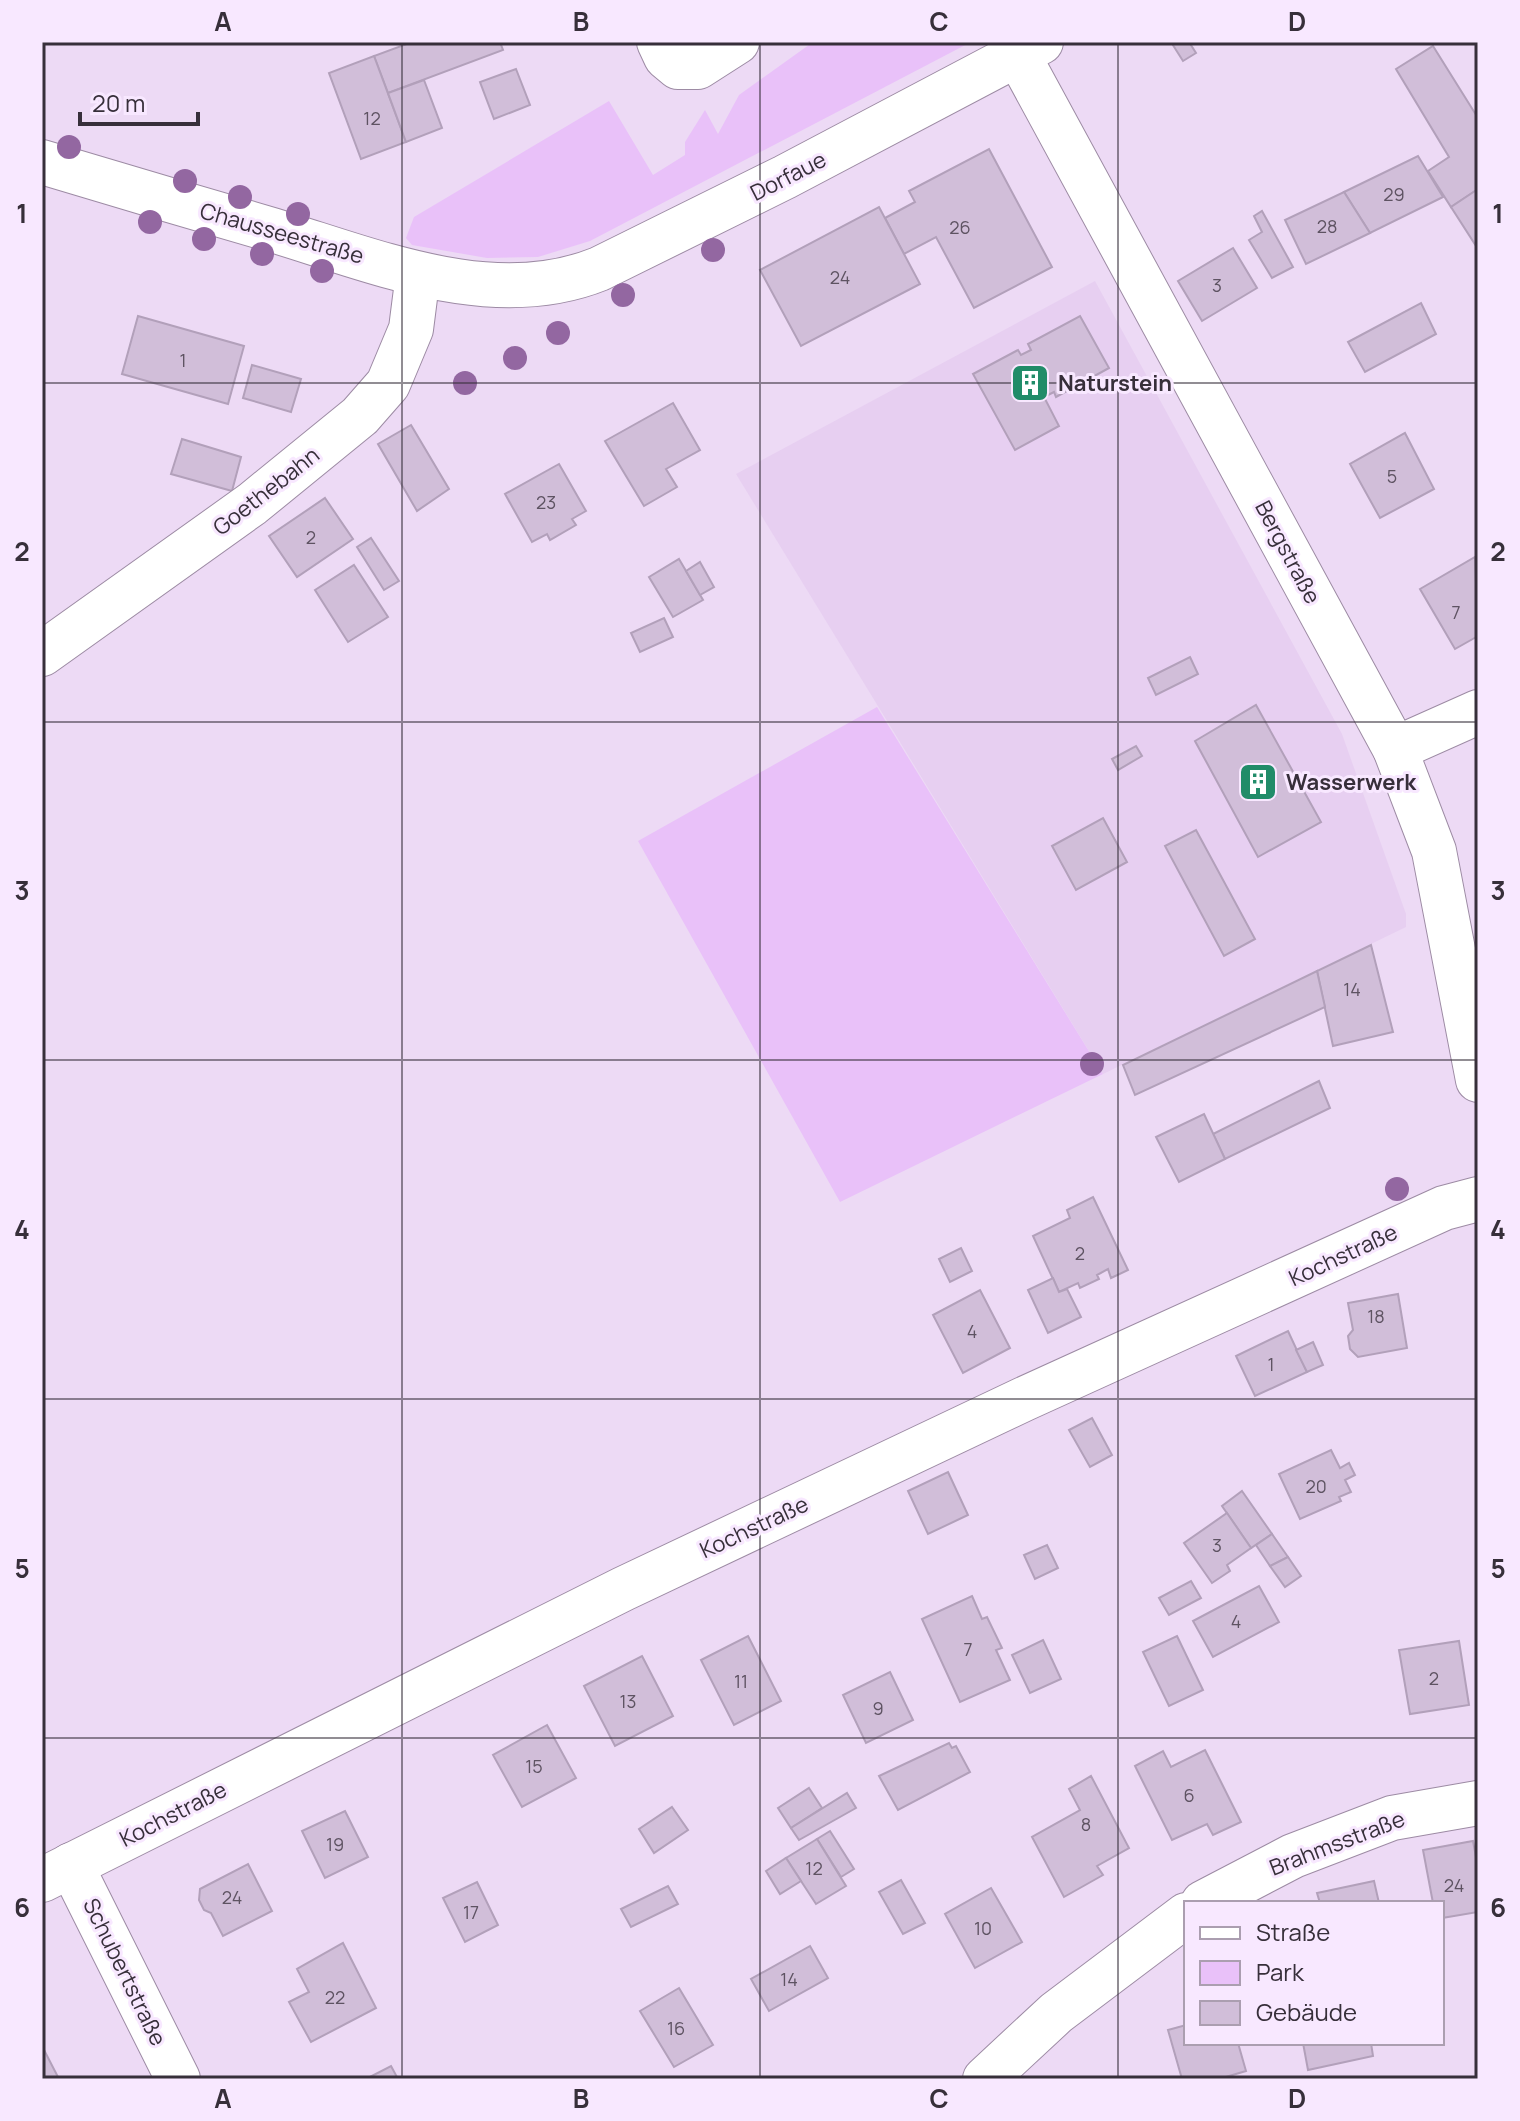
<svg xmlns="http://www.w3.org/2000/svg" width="1520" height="2121" viewBox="0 0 1520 2121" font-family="Manrope,sans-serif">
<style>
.built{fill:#e7cff1}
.green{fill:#e9c1f9}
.building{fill:#d1bed9;stroke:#b2a0ba;stroke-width:2}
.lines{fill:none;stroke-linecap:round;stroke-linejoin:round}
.minor-casing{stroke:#9d8ba4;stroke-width:46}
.tertiary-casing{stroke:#9d8ba4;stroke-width:46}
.minor{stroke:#fff;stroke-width:44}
.tertiary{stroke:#fff;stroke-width:44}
.tree{fill:#9367a1}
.grid{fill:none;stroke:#372f3a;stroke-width:2;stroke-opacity:0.55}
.labels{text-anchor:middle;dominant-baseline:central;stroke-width:6;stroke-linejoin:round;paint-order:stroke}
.number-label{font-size:18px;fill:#5e5362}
.street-label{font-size:22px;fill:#372f3a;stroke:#f8e8ff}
.poi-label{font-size:22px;font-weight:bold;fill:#372f3a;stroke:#f8e8ff;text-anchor:start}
.neatline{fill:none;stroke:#372f3a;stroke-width:3}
.grid-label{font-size:26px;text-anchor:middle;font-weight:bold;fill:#372f3a}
</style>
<rect width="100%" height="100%" fill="#eddaf5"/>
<path class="built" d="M 1095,281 L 1342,734 L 1406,914 L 1406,927 L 1103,1074 L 736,474 Z"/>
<g class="green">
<path d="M 813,42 L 971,42 L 590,241 L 538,257 L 487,258 L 412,245 L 406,238 L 414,217 L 609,101 L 653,175 L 685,155 L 685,142 L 705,110 L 718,134 L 739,95 Z"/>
<path d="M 877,707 L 1103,1074 L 840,1202 L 638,841 Z"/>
</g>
<g class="building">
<path d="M 412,42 L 500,42 L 503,50 L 388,93 L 374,56 Z"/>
<path d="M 1171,42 L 1189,42 L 1196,53 L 1183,61 Z"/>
<path d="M 1433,46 L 1478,118 L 1478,189 L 1451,207 L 1428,171 L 1449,157 L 1396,69 Z"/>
<path d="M 374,56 L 406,142 L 361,159 L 329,73 Z"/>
<path d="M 516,69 L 530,105 L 494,119 L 480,82 Z"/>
<path d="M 424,80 L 442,128 L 406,142 L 388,93 Z"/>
<path d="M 989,149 L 1052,267 L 974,308 L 936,237 L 904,254 L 885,218 L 915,202 L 909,191 Z"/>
<path d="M 1418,156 L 1443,197 L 1370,233 L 1344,192 Z"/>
<path d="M 1478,189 L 1478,249 L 1451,207 Z"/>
<path d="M 1344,192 L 1370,233 L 1306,264 L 1285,220 Z"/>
<path d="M 879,207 L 920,284 L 801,346 L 760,270 Z"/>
<path d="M 1262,211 L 1293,267 L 1272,278 L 1249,240 L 1262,232 L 1254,216 Z"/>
<path d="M 1233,248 L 1257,288 L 1202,321 L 1178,281 Z"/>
<path d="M 1421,303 L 1436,334 L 1365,372 L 1348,342 Z"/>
<path d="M 138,316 L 244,346 L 228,404 L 122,374 Z"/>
<path d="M 1080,316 L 1109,368 L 1056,397 L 1054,392 L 1044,397 L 1059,426 L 1015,450 L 973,374 L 1018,350 L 1021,355 L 1031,350 L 1028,344 Z"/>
<path d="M 252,365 L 301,379 L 291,412 L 243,398 Z"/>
<path d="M 673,403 L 700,450 L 666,469 L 677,487 L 644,506 L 605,441 Z"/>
<path d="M 411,425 L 449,489 L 417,511 L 378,444 Z"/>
<path d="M 1405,433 L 1434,489 L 1380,518 L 1350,464 Z"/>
<path d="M 182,439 L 241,457 L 232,491 L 171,474 Z"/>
<path d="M 559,464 L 586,511 L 572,519 L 576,525 L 550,540 L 547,534 L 532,542 L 505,494 Z"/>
<path d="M 325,498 L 353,539 L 297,577 L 269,536 Z"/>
<path d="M 371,538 L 399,581 L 384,590 L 357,547 Z"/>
<path d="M 1475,557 L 1478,636 L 1455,649 L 1420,589 Z"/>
<path d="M 679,559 L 703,600 L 673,617 L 649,577 Z"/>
<path d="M 700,562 L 714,587 L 700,595 L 686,571 Z"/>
<path d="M 354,565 L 388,617 L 348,642 L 315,590 Z"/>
<path d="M 664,618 L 673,637 L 640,652 L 631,633 Z"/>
<path d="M 1190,657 L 1198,674 L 1156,695 L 1148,678 Z"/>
<path d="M 1256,705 L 1321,822 L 1258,857 L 1195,741 Z"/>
<path d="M 1136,746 L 1142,756 L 1118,770 L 1112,759 Z"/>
<path d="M 1103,818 L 1127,862 L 1076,890 L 1052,846 Z"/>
<path d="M 1196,830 L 1255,939 L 1224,956 L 1165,846 Z"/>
<path d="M 1371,945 L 1393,1032 L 1333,1046 L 1317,971 Z"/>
<path d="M 1317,971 L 1325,1007 L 1135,1095 L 1123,1065 Z"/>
<path d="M 1319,1081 L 1330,1108 L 1225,1159 L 1213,1134 Z"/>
<path d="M 1204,1114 L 1225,1159 L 1179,1182 L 1156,1137 Z"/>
<path d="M 1093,1197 L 1128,1270 L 1111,1278 L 1108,1269 L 1097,1275 L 1099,1279 L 1080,1288 L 1078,1283 L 1059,1292 L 1033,1236 L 1070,1218 L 1067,1210 Z"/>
<path d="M 961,1248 L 972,1271 L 950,1282 L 939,1259 Z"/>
<path d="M 1053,1278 L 1059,1292 L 1067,1289 L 1081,1317 L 1048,1333 L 1028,1290 Z"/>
<path d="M 980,1290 L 1010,1348 L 963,1373 L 933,1315 Z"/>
<path d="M 1398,1294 L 1407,1348 L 1358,1357 L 1350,1349 L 1348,1336 L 1353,1330 L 1348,1303 Z"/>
<path d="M 1288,1331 L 1307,1372 L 1255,1396 L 1236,1356 Z"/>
<path d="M 1313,1342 L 1323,1365 L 1307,1372 L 1296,1350 Z"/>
<path d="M 1092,1418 L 1112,1455 L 1090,1467 L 1069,1430 Z"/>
<path d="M 1331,1450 L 1340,1468 L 1349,1463 L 1355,1475 L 1345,1480 L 1351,1492 L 1339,1497 L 1341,1501 L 1300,1519 L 1279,1474 Z"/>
<path d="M 948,1472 L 968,1515 L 928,1534 L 908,1491 Z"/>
<path d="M 1242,1491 L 1272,1534 L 1251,1548 L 1222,1506 Z"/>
<path d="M 1227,1513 L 1251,1548 L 1227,1565 L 1230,1571 L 1212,1583 L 1184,1543 Z"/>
<path d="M 1272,1534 L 1288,1557 L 1270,1566 L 1256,1545 Z"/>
<path d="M 1047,1545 L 1058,1568 L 1035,1579 L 1024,1555 Z"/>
<path d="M 1288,1557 L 1301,1576 L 1285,1587 L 1270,1566 Z"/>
<path d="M 1191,1581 L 1201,1598 L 1169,1615 L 1159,1598 Z"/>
<path d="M 1259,1586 L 1279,1622 L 1213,1657 L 1193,1621 Z"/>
<path d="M 972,1596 L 982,1619 L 987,1617 L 1002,1648 L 996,1650 L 1010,1680 L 960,1702 L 922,1619 Z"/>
<path d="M 748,1636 L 781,1701 L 734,1725 L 701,1660 Z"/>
<path d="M 1177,1636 L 1203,1690 L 1169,1706 L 1143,1652 Z"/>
<path d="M 1043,1640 L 1061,1679 L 1030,1693 L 1012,1655 Z"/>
<path d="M 1459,1641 L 1469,1705 L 1410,1714 L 1399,1650 Z"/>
<path d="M 642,1656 L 673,1716 L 615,1746 L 584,1686 Z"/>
<path d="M 890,1672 L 913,1720 L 866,1743 L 843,1695 Z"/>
<path d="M 547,1725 L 576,1778 L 522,1807 L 493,1755 Z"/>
<path d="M 949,1743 L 952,1748 L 956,1746 L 970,1772 L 898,1810 L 879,1776 Z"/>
<path d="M 1205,1750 L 1241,1822 L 1213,1835 L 1207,1824 L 1172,1840 L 1135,1766 L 1163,1751 L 1171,1767 Z"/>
<path d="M 1091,1776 L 1129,1848 L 1097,1866 L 1103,1875 L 1064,1897 L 1032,1837 L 1080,1810 L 1069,1789 Z"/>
<path d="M 809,1788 L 822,1808 L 791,1828 L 778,1808 Z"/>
<path d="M 847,1793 L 856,1808 L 799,1840 L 791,1828 Z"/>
<path d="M 672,1807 L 688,1830 L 654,1853 L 639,1829 Z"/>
<path d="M 345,1811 L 368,1857 L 325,1878 L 302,1831 Z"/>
<path d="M 830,1831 L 854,1869 L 841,1877 L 817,1839 Z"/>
<path d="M 817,1839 L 846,1886 L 816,1904 L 786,1858 Z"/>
<path d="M 1473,1841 L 1478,1868 L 1478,1912 L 1442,1918 L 1442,1903 L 1433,1903 L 1423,1850 Z"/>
<path d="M 786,1858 L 801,1881 L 780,1894 L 766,1871 Z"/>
<path d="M 248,1864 L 272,1911 L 223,1936 L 211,1913 L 204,1910 L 199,1900 L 200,1889 Z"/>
<path d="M 901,1880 L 925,1923 L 903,1934 L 879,1892 Z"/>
<path d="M 1374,1881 L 1379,1903 L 1320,1903 L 1317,1893 Z"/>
<path d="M 477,1882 L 498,1925 L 465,1942 L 443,1898 Z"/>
<path d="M 668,1886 L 678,1904 L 631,1927 L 621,1909 Z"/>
<path d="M 991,1888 L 1022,1942 L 975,1968 L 945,1914 Z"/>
<path d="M 343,1943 L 376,2008 L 311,2042 L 289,2002 L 309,1992 L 297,1969 Z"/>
<path d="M 810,1946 L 828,1978 L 769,2011 L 751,1979 Z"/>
<path d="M 679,1988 L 713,2045 L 674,2067 L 640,2011 Z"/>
<path d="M 1186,2025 L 1186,2043 L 1238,2043 L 1246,2071 L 1219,2079 L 1182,2079 L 1168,2030 Z"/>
<path d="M 1303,2043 L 1371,2043 L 1373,2056 L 1308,2070 Z"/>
<path d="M 42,2046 L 59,2079 L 42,2079 Z"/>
<path d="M 391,2066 L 398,2079 L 366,2079 Z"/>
</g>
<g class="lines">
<defs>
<g id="minor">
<path d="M 659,42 L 666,57 L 678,67 L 698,67 L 737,42"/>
<path d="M 42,654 L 252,504 L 360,416 L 388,384 L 411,329 L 418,274"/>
<path d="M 1395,749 L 1478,712"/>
<path d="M 71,1865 L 178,2079"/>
<path d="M 42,1880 L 623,1589 L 1024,1399 L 1444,1208 L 1478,1199"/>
<path d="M 1203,1903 L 1293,1856 L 1392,1818 L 1478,1803"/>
<path d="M 985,2079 L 1056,2013 L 1186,1915"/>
</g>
<g id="tertiary">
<path d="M 1018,55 L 1395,749 L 1434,851 L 1478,1080"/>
<path d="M 42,162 C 118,185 193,207 269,229 C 373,260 492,312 599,269 L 785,177 L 1041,42"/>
</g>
</defs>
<use href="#minor" class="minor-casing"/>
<use href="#tertiary" class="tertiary-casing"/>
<use href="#minor" class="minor"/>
<use href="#tertiary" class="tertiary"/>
</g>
<g class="tree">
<circle cx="69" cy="147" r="12"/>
<circle cx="185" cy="181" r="12"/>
<circle cx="240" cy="197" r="12"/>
<circle cx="298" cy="214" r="12"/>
<circle cx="150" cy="222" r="12"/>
<circle cx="204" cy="239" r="12"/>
<circle cx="713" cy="250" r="12"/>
<circle cx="262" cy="254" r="12"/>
<circle cx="322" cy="271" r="12"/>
<circle cx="623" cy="295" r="12"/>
<circle cx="558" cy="333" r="12"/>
<circle cx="515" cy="358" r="12"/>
<circle cx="465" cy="383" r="12"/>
<circle cx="1092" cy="1064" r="12"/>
<circle cx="1397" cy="1189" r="12"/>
</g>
<path class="grid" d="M 402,42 L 402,2079M 760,42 L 760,2079M 1118,42 L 1118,2079M 42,383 L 1478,383M 42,722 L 1478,722M 42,1060 L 1478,1060M 42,1399 L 1478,1399M 42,1738 L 1478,1738"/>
<defs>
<symbol id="building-square" viewBox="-11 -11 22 22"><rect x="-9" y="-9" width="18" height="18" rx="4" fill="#218c69" stroke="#f8e8ff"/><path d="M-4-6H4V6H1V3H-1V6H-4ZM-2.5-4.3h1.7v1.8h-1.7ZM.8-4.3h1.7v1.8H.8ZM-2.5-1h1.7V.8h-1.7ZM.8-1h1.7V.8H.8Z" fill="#fff"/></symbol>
</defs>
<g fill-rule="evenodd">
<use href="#building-square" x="1008" y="361" width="44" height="44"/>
<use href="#building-square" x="1236" y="760" width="44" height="44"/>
</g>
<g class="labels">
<g class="number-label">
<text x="372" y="118">12</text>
<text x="1394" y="194">29</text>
<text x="1327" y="226">28</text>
<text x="960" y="227">26</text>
<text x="840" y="277">24</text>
<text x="1217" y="285">3</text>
<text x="183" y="360">1</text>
<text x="1392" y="476">5</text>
<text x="546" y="502">23</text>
<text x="311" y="537">2</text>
<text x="1456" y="612">7</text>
<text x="1352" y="989">14</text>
<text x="1080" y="1253">2</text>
<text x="1376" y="1316">18</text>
<text x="972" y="1331">4</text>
<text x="1271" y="1364">1</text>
<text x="1316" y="1486">20</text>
<text x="1217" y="1545">3</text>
<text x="1236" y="1621">4</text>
<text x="968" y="1649">7</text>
<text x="1434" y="1678">2</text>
<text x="741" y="1681">11</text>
<text x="628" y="1701">13</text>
<text x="878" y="1708">9</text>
<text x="534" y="1766">15</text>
<text x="1189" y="1795">6</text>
<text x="1086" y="1824">8</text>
<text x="335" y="1844">19</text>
<text x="814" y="1868">12</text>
<text x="1454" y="1885">24</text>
<text x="232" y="1897">24</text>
<text x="471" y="1912">17</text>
<text x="983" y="1928">10</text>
<text x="789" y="1979">14</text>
<text x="335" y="1997">22</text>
<text x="676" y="2028">16</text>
</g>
<g class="street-label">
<text transform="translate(788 176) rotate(-27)">Dorfaue</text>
<text transform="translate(282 233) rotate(16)">Chausseestraße</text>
<text transform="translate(266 491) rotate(-38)">Goethebahn</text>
<text transform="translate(1288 552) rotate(62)">Bergstraße</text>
<text transform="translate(1343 1255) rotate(-25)">Kochstraße</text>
<text transform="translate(754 1527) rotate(-25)">Kochstraße</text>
<text transform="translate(173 1814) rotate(-27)">Kochstraße</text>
<text transform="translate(1337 1843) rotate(-21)">Brahmsstraße</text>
<text transform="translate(125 1972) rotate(64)">Schubertstraße</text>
</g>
<g class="poi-label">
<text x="1058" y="383">Naturstein</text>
<text x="1286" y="782">Wasserwerk</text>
</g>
</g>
<rect width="1520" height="2121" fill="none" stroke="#f8e8ff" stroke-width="88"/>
<rect x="1184" y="1901" width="260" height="144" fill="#f8e8ff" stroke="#ab9eb0" stroke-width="2"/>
<rect x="1200" y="1927" width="40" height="12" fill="#ffffff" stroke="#ab9eb0" stroke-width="2"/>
<text x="1256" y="1941" font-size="24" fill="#372f3a">Straße</text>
<rect x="1200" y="1961" width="40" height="24" fill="#e9c1f9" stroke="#ab9eb0" stroke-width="2"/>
<text x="1256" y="1981" font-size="24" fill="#372f3a">Park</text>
<rect x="1200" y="2001" width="40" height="24" fill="#d1bed9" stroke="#ab9eb0" stroke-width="2"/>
<text x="1256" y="2021" font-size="24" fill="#372f3a">Gebäude</text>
<path d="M80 112v12h118v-12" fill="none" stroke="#372f3a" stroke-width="4"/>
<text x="92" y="112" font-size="24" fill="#372f3a" stroke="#f8e8ff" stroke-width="6" paint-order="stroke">20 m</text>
<rect x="44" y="44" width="1432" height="2033" class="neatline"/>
<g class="grid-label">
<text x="223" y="31">A</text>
<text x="581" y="31">B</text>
<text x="939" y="31">C</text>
<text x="1297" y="31">D</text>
<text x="22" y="223">1</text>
<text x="1498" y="223">1</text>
<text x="22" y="561">2</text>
<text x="1498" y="561">2</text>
<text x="22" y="900">3</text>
<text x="1498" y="900">3</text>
<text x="22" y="1239">4</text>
<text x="1498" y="1239">4</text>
<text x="22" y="1578">5</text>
<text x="1498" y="1578">5</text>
<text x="22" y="1917">6</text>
<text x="1498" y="1917">6</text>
<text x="223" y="2108">A</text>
<text x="581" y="2108">B</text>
<text x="939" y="2108">C</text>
<text x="1297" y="2108">D</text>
</g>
</svg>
